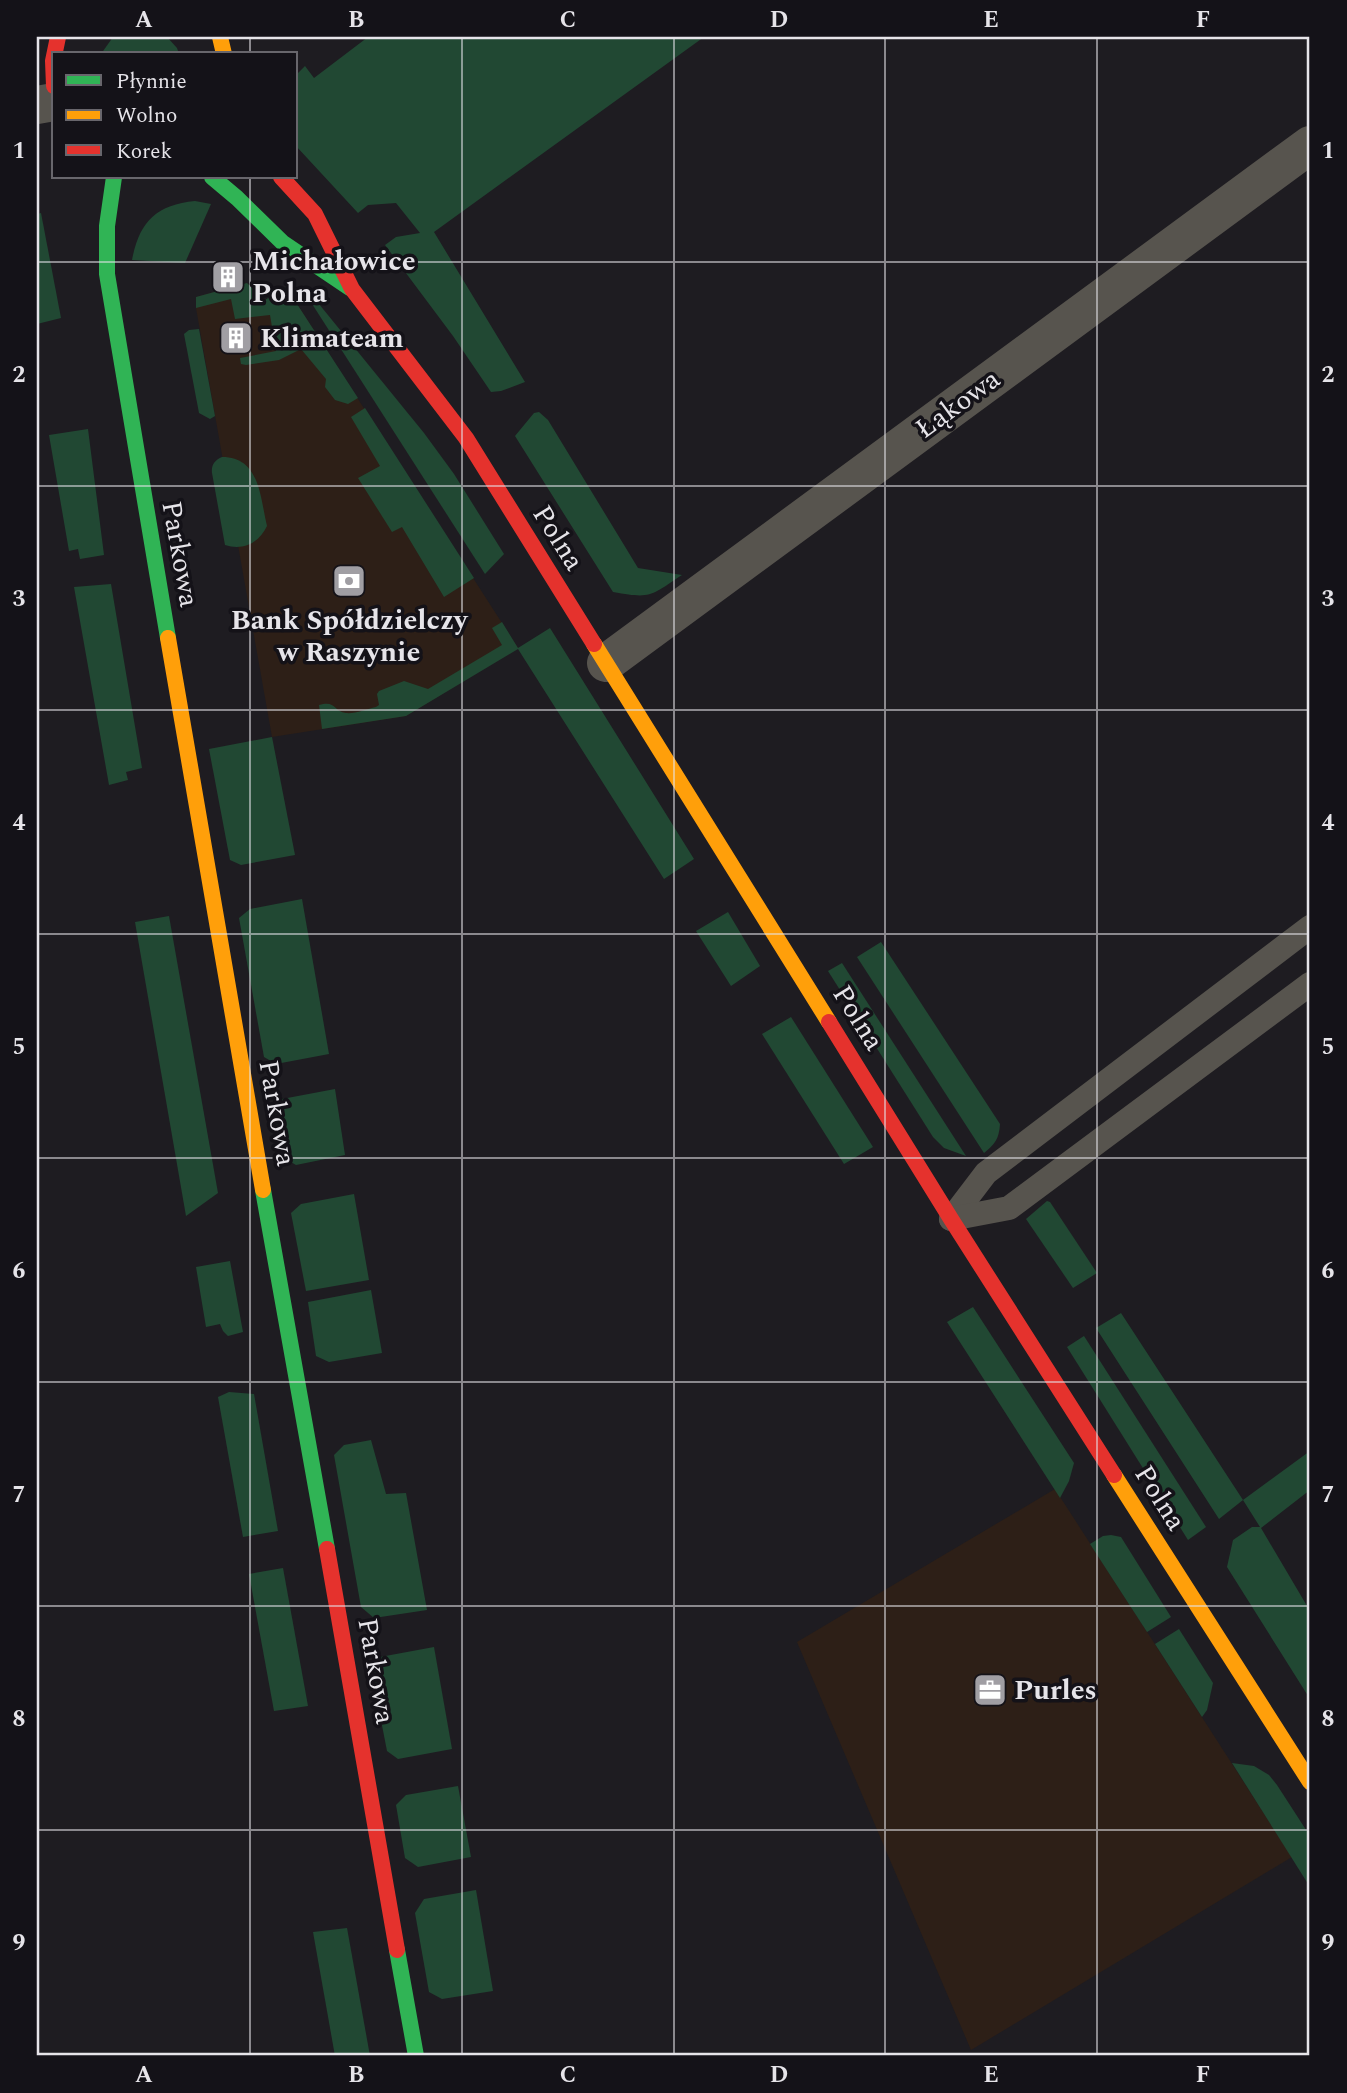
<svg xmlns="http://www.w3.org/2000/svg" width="1347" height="2093" viewBox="0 0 1347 2093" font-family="Spectral,serif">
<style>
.commercial{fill:#2d1f17}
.green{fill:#214833}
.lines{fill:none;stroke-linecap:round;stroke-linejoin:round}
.lane{stroke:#57544e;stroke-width:24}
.street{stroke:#57544e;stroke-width:38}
.fast{stroke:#30b455;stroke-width:16}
.slow{stroke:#ff9f0a;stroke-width:16}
.jam{stroke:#e5322d;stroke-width:16}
.grid{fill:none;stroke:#e6e4e9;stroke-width:2;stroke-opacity:0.55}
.labels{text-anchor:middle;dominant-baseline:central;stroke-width:7;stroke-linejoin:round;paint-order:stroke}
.poi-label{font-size:28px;font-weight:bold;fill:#e6e4e9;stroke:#141218;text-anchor:start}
.street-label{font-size:28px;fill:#e6e4e9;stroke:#141218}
.neatline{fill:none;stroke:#e6e4e9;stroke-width:2.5}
.grid-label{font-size:23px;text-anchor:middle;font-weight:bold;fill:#e6e4e9}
</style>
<rect width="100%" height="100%" fill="#1e1c21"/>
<g class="commercial">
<path d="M 247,283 L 265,300 L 286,287 L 518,648 L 406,716 L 272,737 L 196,308 L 196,297 Z"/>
<path d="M 1055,1489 L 1292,1857 L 971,2050 L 797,1642 Z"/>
</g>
<g class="green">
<path d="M 113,37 L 167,37 L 177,48 L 179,54 L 101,54 Z"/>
<path d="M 368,37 L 704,37 L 434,232 L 525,382 L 501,391 L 491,392 L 453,336 L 385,245 L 396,237 L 420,233 L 396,203 L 368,205 L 358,213 L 296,146 L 296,75 L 305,66 L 314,78 Z"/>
<path d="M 195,201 L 211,204 L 185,263 L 132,260 C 139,222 156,205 195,201 Z"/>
<path d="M 41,213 L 61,318 L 37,324 L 37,214 Z"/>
<path d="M 247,283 L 265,300 L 286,287 L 358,398 L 348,404 L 335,400 L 325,387 L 326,379 L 301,349 L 279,360 L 246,365 L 241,364 L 240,358 L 276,351 L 270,315 L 235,319 L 231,299 L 196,308 L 196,297 Z"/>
<path d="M 310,293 L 424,433 L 454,474 L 504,554 L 485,574 L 307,296 Z"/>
<path d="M 199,329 L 215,416 L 210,419 L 199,413 L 184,334 L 189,330 Z"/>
<path d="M 365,408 L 474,578 L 444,597 L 402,527 L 392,532 L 358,478 L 380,466 L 351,417 Z"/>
<path d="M 539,412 L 548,420 L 638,568 L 682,575 C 650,596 652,599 613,592 L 515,436 L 534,413 Z"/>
<path d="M 88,429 L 104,555 L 80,559 L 78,549 L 69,551 L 49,435 Z"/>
<path d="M 222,457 C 260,457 260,497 267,526 C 259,543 243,551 225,545 L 212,473 C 211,465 215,460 222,457 Z"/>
<path d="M 111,584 L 142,768 L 126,772 L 128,780 L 109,785 L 74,587 Z"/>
<path d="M 502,622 L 518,648 L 550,628 L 694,859 L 664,879 L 518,649 L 406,716 L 322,729 L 319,705 C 336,700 333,711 346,713 C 355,714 367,709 376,707 L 379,705 L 377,694 L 379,691 L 404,681 L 428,689 L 502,645 L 492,628 Z"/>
<path d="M 272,737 L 295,855 L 241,865 L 230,860 L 209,749 Z"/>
<path d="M 302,899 L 329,1054 L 276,1064 L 264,1057 L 239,918 L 250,909 Z"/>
<path d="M 728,912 L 760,966 L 731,986 L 696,931 Z"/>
<path d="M 169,916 L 218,1193 L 186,1216 L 135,922 Z"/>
<path d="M 881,942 L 1000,1124 C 999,1139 995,1144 984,1153 L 857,957 Z"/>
<path d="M 842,963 L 966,1156 L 944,1148 L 933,1137 L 828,971 Z"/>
<path d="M 791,1017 L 873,1147 L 844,1164 L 762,1034 Z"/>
<path d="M 335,1089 L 345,1155 L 296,1165 L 281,1156 L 274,1110 L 282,1099 Z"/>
<path d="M 354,1194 L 369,1280 L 306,1291 L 291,1213 L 301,1204 Z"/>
<path d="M 1047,1201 L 1050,1202 L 1097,1273 L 1073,1288 L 1026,1219 Z"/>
<path d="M 230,1261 L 243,1332 L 228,1336 L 223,1331 L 220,1324 L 206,1327 L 196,1267 Z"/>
<path d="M 371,1290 L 382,1353 L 329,1362 L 316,1356 L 308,1302 Z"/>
<path d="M 973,1307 L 1074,1463 L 1069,1481 L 1060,1498 L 947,1322 Z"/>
<path d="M 1121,1313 L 1243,1500 L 1310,1451 L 1310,1490 L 1261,1528 L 1310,1611 L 1310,1699 L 1227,1567 L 1233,1540 L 1252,1527 L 1260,1527 L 1243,1500 L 1219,1519 L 1096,1328 Z"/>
<path d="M 1084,1336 L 1206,1527 L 1188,1540 L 1067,1347 Z"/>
<path d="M 229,1392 L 254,1394 L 278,1531 L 243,1537 L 218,1397 Z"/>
<path d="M 371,1440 L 386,1494 L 406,1493 L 427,1610 L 374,1618 L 361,1607 L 334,1455 L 344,1445 Z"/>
<path d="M 1111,1535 L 1121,1537 L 1171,1617 L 1147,1632 L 1090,1544 L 1103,1536 Z"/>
<path d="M 283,1568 L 308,1706 L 274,1711 L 249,1574 Z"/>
<path d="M 1179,1629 L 1213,1683 L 1207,1710 L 1202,1717 L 1155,1644 Z"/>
<path d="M 434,1647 L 452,1749 L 398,1759 L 387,1751 L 371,1669 L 380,1657 Z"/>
<path d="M 1232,1763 L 1254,1766 L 1269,1775 L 1277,1785 L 1310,1836 L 1310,1887 Z"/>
<path d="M 458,1786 L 471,1857 L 418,1867 L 405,1858 L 396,1805 L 406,1795 Z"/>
<path d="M 476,1890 L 493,1991 L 442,1999 L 429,1992 L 415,1913 L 424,1899 Z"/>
<path d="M 347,1928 L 370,2056 L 335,2056 L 313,1932 Z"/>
</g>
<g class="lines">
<g class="lane">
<path d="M 951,1219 L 986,1173 L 1310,927"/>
<path d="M 951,1219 L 1009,1208 L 1310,984"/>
</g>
<g class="street">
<path d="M 37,105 L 54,102"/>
<path d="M 606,663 L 1310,145"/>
</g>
<g class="fast">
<path d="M 114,177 L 107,226 L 107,274 L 168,638"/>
<path d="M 212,177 L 237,198 L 283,243 L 350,288"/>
<path d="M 263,1190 L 327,1549"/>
<path d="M 397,1950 L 416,2056"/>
</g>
<g class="slow">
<path d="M 220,37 L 224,54"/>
<path d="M 168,638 L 263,1190"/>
<path d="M 594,644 L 829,1022"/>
<path d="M 1114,1475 L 1310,1782"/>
</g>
<g class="jam">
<path d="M 54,86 L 53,61 L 58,37"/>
<path d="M 281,177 L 315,214 L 352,289 L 466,438 L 594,644"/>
<path d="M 829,1022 L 951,1219 L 1114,1475"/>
<path d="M 327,1549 L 397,1950"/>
</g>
</g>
<path class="grid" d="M 250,37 L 250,54M 462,37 L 462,2056M 674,37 L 674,2056M 885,37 L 885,2056M 1097,37 L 1097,2056M 250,177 L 250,2056M 37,262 L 1310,262M 37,486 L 1310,486M 37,710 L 1310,710M 37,934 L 1310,934M 37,1158 L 1310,1158M 37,1382 L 1310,1382M 37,1606 L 1310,1606M 37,1830 L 1310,1830"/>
<defs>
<symbol id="building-square" viewBox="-11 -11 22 22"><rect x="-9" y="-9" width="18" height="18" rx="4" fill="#a09ea3" stroke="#141218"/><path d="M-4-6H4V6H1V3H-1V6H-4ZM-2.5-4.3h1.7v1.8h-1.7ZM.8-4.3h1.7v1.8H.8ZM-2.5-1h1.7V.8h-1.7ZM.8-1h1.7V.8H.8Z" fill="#fff"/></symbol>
<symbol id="bank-square" viewBox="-11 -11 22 22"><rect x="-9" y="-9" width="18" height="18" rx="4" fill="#a09ea3" stroke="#141218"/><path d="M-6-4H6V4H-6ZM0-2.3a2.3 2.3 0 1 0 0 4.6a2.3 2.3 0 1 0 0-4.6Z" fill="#fff"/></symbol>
<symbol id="office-square" viewBox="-11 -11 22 22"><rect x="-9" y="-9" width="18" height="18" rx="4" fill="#a09ea3" stroke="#141218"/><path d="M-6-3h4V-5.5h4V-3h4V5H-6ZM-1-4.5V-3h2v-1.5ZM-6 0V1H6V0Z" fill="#fff"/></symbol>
</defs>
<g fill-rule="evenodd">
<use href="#building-square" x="209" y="258" width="38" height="38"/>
<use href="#building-square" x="217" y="319" width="38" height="38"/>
<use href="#bank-square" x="330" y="562" width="38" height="38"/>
<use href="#office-square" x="971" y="1671" width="38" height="38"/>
</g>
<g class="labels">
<g class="poi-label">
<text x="252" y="261">Michałowice<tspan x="252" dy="32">Polna</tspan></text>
<text x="260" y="338">Klimateam</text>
<text x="349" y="620" text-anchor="middle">Bank Spółdzielczy<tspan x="349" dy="32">w Raszynie</tspan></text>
<text x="1014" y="1690">Purles</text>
</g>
<g class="street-label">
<text transform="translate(958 404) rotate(-36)">Łąkowa</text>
<text transform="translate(558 538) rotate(58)">Polna</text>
<text transform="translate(180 554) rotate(80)">Parkowa</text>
<text transform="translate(858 1018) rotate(58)">Polna</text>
<text transform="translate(277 1113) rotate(80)">Parkowa</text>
<text transform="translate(1160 1498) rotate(58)">Polna</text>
<text transform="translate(376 1671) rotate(80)">Parkowa</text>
</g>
</g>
<rect width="1347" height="2093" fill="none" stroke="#141218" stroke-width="77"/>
<rect x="52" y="52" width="245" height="126" fill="#141218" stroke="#68666c" stroke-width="2"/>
<rect x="66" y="75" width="35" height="10" fill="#30b455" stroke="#68666c" stroke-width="2"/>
<text x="116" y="88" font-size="21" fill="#e6e4e9">Płynnie</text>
<rect x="66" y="110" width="35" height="10" fill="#ff9f0a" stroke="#68666c" stroke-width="2"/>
<text x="116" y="122" font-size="21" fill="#e6e4e9">Wolno</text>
<rect x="66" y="145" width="35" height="10" fill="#e5322d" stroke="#68666c" stroke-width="2"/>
<text x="116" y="158" font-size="21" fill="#e6e4e9">Korek</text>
<rect x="38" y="38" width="1270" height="2016" class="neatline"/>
<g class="grid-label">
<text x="144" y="27">A</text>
<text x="356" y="27">B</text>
<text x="568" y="27">C</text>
<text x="779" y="27">D</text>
<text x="991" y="27">E</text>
<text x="1203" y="27">F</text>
<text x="19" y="158">1</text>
<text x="1328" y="158">1</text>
<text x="19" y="382">2</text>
<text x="1328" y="382">2</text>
<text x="19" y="606">3</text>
<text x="1328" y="606">3</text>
<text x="19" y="830">4</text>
<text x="1328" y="830">4</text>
<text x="19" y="1054">5</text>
<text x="1328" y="1054">5</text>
<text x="19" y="1278">6</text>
<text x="1328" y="1278">6</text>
<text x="19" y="1502">7</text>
<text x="1328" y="1502">7</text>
<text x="19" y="1726">8</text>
<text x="1328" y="1726">8</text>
<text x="19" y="1950">9</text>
<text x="1328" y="1950">9</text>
<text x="144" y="2082">A</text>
<text x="356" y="2082">B</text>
<text x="568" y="2082">C</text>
<text x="779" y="2082">D</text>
<text x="991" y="2082">E</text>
<text x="1203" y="2082">F</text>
</g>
</svg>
